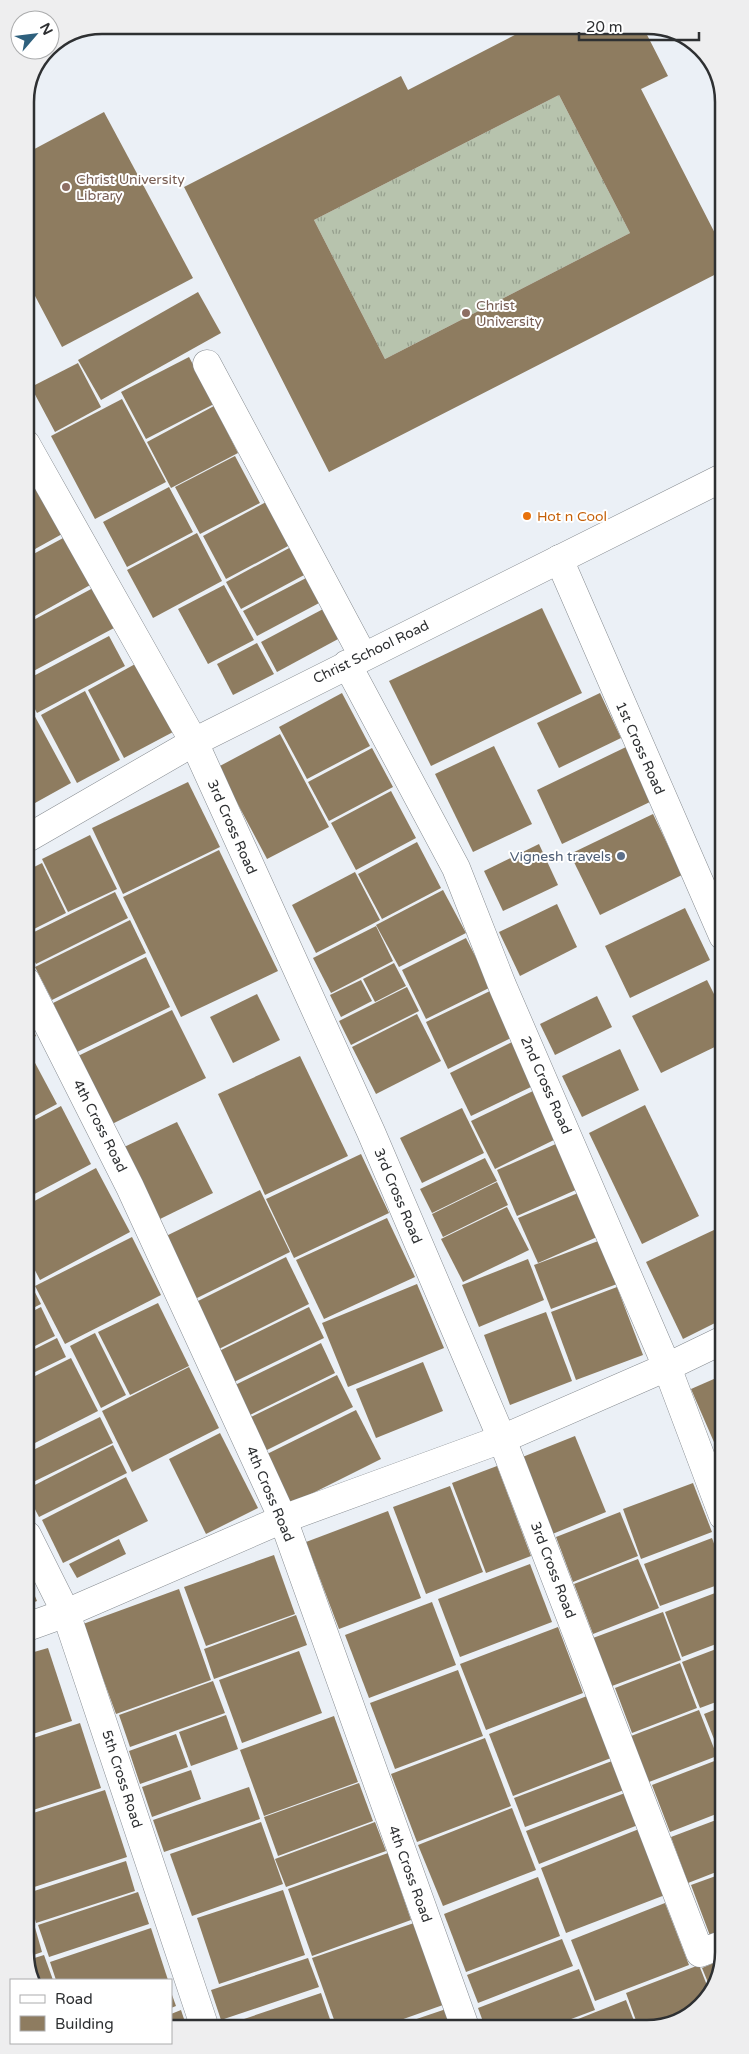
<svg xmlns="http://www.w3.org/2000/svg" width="749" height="2054" viewBox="0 0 749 2054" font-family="'Varela Round',sans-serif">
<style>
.grass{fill:url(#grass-tufts)}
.building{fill:#8e7c60;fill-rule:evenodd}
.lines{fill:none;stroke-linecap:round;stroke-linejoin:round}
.minor-casing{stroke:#868b90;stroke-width:29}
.tertiary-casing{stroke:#868b90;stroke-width:29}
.minor{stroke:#fff;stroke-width:28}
.tertiary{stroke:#fff;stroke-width:28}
.education-dot{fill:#8d6e63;stroke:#fff;stroke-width:2}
.food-dot{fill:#e8710a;stroke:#fff;stroke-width:2}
.service-dot{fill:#5c6f8a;stroke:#fff;stroke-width:2}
.labels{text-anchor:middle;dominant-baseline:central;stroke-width:4;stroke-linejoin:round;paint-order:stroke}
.education-label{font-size:14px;fill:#785e54;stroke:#fff;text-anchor:start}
.food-label{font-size:14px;fill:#c56008;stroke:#fff;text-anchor:start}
.street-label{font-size:14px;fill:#2e3032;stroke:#fff}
.service-label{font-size:14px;fill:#4e5e75;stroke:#fff;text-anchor:end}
.rim{fill:none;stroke:#2e3032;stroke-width:2.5}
</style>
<defs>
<pattern id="grass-tufts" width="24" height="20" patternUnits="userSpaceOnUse" patternTransform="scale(1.25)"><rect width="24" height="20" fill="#b7c3ad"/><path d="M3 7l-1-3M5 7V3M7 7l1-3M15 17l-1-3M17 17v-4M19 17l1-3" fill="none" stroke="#959f8d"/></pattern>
</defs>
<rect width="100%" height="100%" fill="#ebf0f6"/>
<path class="grass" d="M 559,95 L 630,233 L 385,359 L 314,220 Z"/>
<g class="building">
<path d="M 534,25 L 642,25 L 668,76 L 641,89 L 722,247 L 722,271 L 329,472 L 184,187 L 401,76 L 408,90 ZM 559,95 L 630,233 L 385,359 L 314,220 Z"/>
<path d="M 104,112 L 193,278 L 62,347 L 25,277 L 25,154 Z"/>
<path d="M 198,292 L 221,333 L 101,400 L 78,360 Z"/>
<path d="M 189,357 L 214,404 L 146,439 L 121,392 Z"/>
<path d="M 78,363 L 101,407 L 55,432 L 31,387 Z"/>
<path d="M 122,399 L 166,482 L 95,519 L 51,436 Z"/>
<path d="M 214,406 L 238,453 L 171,488 L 147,442 Z"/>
<path d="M 235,456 L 260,503 L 200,534 L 175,487 Z"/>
<path d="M 32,476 L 64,533 L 26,554 L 26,480 Z"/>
<path d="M 169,487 L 193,532 L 127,567 L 103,522 Z"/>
<path d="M 268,501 L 290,545 L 226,579 L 203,536 Z"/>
<path d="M 197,533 L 222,581 L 153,618 L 127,570 Z"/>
<path d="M 65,537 L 92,584 L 26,621 L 26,558 Z"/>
<path d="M 291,547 L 306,574 L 241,609 L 226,582 Z"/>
<path d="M 308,577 L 321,602 L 257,636 L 243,611 Z"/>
<path d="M 224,585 L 254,640 L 208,664 L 178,609 Z"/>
<path d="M 93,588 L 114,628 L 26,675 L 26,624 Z"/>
<path d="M 325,608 L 340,638 L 277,672 L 261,642 Z"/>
<path d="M 542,608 L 582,693 L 431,766 L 389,681 Z"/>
<path d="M 109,636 L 125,666 L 37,713 L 26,693 L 26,680 Z"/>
<path d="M 257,643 L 274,674 L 233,695 L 217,664 Z"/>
<path d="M 137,663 L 173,732 L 124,758 L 88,690 Z"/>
<path d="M 85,691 L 120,760 L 77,783 L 41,715 Z"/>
<path d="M 342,693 L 370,746 L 307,779 L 279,727 Z"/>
<path d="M 600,693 L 621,738 L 559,768 L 537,723 Z"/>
<path d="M 26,700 L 71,783 L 26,808 Z"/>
<path d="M 280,734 L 329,827 L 267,859 L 218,767 Z"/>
<path d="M 494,746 L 532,824 L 473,852 L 435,774 Z"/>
<path d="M 626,747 L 652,801 L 562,844 L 537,790 Z"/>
<path d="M 372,748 L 393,787 L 329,821 L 308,782 Z"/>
<path d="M 188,782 L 220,847 L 123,894 L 92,828 Z"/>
<path d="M 391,791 L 416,838 L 356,870 L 331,823 Z"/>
<path d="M 653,814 L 682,875 L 600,915 L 570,854 Z"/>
<path d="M 90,835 L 117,889 L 68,912 L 42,859 Z"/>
<path d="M 417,842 L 441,888 L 382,919 L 358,874 Z"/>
<path d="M 539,844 L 558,885 L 503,911 L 484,871 Z"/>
<path d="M 219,850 L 278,971 L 181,1017 L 123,897 Z"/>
<path d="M 42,863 L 66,913 L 26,933 L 26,871 Z"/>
<path d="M 355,872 L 380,920 L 316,953 L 292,905 Z"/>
<path d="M 443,890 L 466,933 L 399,967 L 376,925 Z"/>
<path d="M 115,892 L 128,918 L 36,964 L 26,945 L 26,936 Z"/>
<path d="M 557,904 L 577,947 L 520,976 L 499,932 Z"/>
<path d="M 685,908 L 710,960 L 630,998 L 605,946 Z"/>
<path d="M 130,920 L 146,953 L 52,1000 L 35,967 Z"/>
<path d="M 376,926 L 393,961 L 331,993 L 313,958 Z"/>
<path d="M 466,938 L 491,987 L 426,1019 L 402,970 Z"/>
<path d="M 146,957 L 170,1007 L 77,1052 L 53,1003 Z"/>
<path d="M 394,963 L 406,986 L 375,1002 L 363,979 Z"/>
<path d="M 361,980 L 372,1001 L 341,1017 L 330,995 Z"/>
<path d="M 707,980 L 723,1012 L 723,1043 L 661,1073 L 632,1016 Z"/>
<path d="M 407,987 L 419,1011 L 351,1045 L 339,1021 Z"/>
<path d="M 490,991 L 513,1037 L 448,1069 L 426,1022 Z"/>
<path d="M 257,994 L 280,1040 L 233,1063 L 210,1017 Z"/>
<path d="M 597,996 L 612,1027 L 555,1055 L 540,1024 Z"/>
<path d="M 172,1010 L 206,1078 L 112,1124 L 78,1056 Z"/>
<path d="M 417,1014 L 441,1061 L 376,1094 L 352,1047 Z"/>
<path d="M 26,1017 L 36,1036 L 26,1041 Z"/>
<path d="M 512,1042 L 533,1086 L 471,1116 L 450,1073 Z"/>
<path d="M 26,1046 L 57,1104 L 27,1120 Z"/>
<path d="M 620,1049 L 639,1090 L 582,1117 L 562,1076 Z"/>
<path d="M 300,1056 L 348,1156 L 265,1195 L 218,1094 Z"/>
<path d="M 533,1091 L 556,1139 L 495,1169 L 471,1121 Z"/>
<path d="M 645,1105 L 699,1216 L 642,1244 L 589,1133 Z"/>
<path d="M 61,1106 L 91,1164 L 27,1198 L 27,1124 Z"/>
<path d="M 462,1108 L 484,1153 L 422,1183 L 400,1138 Z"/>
<path d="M 177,1122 L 213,1193 L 158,1220 L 122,1148 Z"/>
<path d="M 558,1143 L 578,1189 L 517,1216 L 497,1170 Z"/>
<path d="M 361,1154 L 389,1213 L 294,1258 L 266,1199 Z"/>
<path d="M 485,1158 L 497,1181 L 432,1213 L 420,1189 Z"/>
<path d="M 96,1168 L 130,1232 L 40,1280 L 27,1255 L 27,1205 Z"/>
<path d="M 497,1182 L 508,1205 L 443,1237 L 432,1214 Z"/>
<path d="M 260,1190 L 290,1252 L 193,1300 L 162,1238 Z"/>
<path d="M 578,1193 L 597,1237 L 538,1263 L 518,1218 Z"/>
<path d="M 507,1207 L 529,1250 L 463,1282 L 441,1239 Z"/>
<path d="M 387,1218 L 415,1277 L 324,1319 L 296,1260 Z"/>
<path d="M 716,1229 L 723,1245 L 723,1319 L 683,1339 L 646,1262 Z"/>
<path d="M 132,1237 L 161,1295 L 65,1344 L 35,1286 Z"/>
<path d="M 601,1240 L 617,1284 L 551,1309 L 534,1265 Z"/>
<path d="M 286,1257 L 309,1304 L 217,1350 L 194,1303 Z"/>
<path d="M 528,1259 L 544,1300 L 479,1327 L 462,1285 Z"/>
<path d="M 27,1277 L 41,1304 L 27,1311 Z"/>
<path d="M 417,1284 L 444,1348 L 348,1387 L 322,1323 Z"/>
<path d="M 617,1287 L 643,1355 L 576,1380 L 551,1312 Z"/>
<path d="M 158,1303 L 189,1366 L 130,1395 L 98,1332 Z"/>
<path d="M 41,1307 L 55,1336 L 27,1350 L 27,1314 Z"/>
<path d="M 309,1307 L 324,1338 L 232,1383 L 217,1352 Z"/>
<path d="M 546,1312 L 572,1381 L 510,1405 L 484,1335 Z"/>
<path d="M 95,1333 L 126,1395 L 101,1408 L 70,1346 Z"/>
<path d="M 57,1338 L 66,1357 L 27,1376 L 27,1353 Z"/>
<path d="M 321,1343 L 335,1373 L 250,1415 L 235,1385 Z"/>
<path d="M 71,1358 L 98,1411 L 27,1447 L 27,1380 Z"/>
<path d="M 423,1362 L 443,1411 L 376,1438 L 356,1389 Z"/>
<path d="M 189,1367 L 219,1428 L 132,1472 L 102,1411 Z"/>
<path d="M 337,1375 L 353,1407 L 265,1451 L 249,1418 Z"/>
<path d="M 723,1375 L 723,1463 L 691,1389 Z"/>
<path d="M 356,1410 L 381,1459 L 289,1505 L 265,1455 Z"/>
<path d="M 100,1417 L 113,1443 L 27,1485 L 27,1453 Z"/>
<path d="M 220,1433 L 258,1508 L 206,1534 L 169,1459 Z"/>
<path d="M 575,1436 L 606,1512 L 550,1535 L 520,1458 Z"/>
<path d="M 113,1445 L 127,1473 L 39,1517 L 27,1494 L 27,1489 Z"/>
<path d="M 497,1466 L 531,1556 L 486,1573 L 452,1483 Z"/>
<path d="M 126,1477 L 148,1521 L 63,1563 L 42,1520 Z"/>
<path d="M 693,1483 L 712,1532 L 641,1559 L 623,1509 Z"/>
<path d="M 450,1486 L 483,1572 L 426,1594 L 393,1507 Z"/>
<path d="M 388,1511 L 421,1598 L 339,1629 L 306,1542 Z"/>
<path d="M 620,1512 L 638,1556 L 573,1582 L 556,1537 Z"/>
<path d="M 712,1538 L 723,1568 L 723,1583 L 660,1606 L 644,1564 Z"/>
<path d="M 119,1539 L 126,1554 L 77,1578 L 69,1564 Z"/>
<path d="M 274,1555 L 295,1614 L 206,1646 L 184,1587 Z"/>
<path d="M 638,1559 L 659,1608 L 593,1634 L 574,1584 Z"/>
<path d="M 530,1564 L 552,1622 L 460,1657 L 438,1599 Z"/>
<path d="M 27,1577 L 37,1601 L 27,1605 Z"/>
<path d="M 179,1589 L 211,1680 L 116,1714 L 83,1624 Z"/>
<path d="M 723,1590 L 724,1641 L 682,1657 L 665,1612 Z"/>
<path d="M 432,1602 L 456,1665 L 369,1698 L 345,1635 Z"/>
<path d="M 663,1612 L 681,1660 L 612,1686 L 593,1638 Z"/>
<path d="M 296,1615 L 307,1645 L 214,1679 L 204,1649 Z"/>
<path d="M 558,1627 L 583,1693 L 486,1730 L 460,1664 Z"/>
<path d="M 724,1646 L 724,1699 L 700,1708 L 682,1662 Z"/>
<path d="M 48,1648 L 72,1721 L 27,1736 L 27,1654 Z"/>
<path d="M 299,1651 L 322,1713 L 242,1743 L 219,1680 Z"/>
<path d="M 680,1663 L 697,1708 L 632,1733 L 615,1688 Z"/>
<path d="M 458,1670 L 483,1736 L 395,1769 L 370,1703 Z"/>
<path d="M 213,1681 L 225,1713 L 130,1747 L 119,1715 Z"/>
<path d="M 587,1696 L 611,1758 L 513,1796 L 489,1734 Z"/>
<path d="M 724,1706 L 724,1764 L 704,1714 Z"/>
<path d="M 699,1710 L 717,1756 L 649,1782 L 631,1736 Z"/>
<path d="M 226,1715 L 238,1749 L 191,1766 L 179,1732 Z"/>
<path d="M 334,1716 L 358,1782 L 264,1816 L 240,1750 Z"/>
<path d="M 80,1723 L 101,1788 L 27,1812 L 27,1740 Z"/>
<path d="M 176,1734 L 188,1767 L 140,1784 L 129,1751 Z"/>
<path d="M 485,1738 L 511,1806 L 417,1842 L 391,1774 Z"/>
<path d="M 717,1760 L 724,1779 L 724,1811 L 670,1832 L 652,1785 Z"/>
<path d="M 612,1761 L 624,1790 L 525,1827 L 514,1798 Z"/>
<path d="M 191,1770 L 201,1799 L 152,1817 L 142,1787 Z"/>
<path d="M 359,1783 L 373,1821 L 278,1856 L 264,1817 Z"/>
<path d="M 249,1787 L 260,1819 L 164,1852 L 153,1820 Z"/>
<path d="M 105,1790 L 127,1857 L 28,1889 L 27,1815 Z"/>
<path d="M 625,1793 L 638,1825 L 539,1864 L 526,1831 Z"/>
<path d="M 512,1808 L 536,1870 L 443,1906 L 418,1845 Z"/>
<path d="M 724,1817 L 724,1869 L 688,1883 L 671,1837 Z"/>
<path d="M 261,1822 L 283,1884 L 192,1916 L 170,1854 Z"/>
<path d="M 375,1822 L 386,1851 L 286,1887 L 275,1859 Z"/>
<path d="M 639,1829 L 665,1895 L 566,1933 L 541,1868 Z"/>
<path d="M 388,1853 L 411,1920 L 312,1956 L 288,1889 Z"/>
<path d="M 126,1861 L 135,1891 L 36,1923 L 28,1893 Z"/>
<path d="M 724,1873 L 724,1936 L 712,1941 L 691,1885 Z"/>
<path d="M 538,1877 L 560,1936 L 466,1972 L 444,1914 Z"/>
<path d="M 283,1890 L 305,1955 L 219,1984 L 197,1918 Z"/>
<path d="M 138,1892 L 149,1924 L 49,1957 L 38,1925 Z"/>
<path d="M 665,1903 L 689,1965 L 595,2001 L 571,1940 Z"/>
<path d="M 414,1923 L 443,2005 L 378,2028 L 337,2028 L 312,1958 Z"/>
<path d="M 34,1924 L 42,1952 L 28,1957 L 28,1926 Z"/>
<path d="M 151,1928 L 168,1980 L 56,1980 L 50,1962 Z"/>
<path d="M 562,1939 L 573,1966 L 478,2003 L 467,1975 Z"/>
<path d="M 44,1955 L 53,1980 L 33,1980 L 28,1972 L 28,1960 Z"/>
<path d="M 308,1958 L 319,1987 L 221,2020 L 211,1990 Z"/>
<path d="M 721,1960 L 711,1990 L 702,1968 Z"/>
<path d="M 699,1965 L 710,1993 L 708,1999 L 667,2026 L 638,2026 L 626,1993 Z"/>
<path d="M 579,1969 L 595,2010 L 550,2027 L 485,2027 L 478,2008 Z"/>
<path d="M 171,1992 L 176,2006 L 171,2008 Z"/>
<path d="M 321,1993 L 333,2028 L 224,2028 L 223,2026 Z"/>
<path d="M 626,2000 L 636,2026 L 558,2027 Z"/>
<path d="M 446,2009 L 452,2027 L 393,2028 L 393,2027 Z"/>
<path d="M 181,2010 L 187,2028 L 171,2028 L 171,2014 Z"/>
</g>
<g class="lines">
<defs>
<g id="minor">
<path d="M 207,364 L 363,656"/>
<path d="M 26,444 L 194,742 L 371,1132 L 502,1439 L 700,1953 L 724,1944"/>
<path d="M 559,559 L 723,936"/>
<path d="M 347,664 L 456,868 L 502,985 L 667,1367 L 723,1516"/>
<path d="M 26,981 L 130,1187 L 283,1519 L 465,2027"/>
<path d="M 27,1535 L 66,1613 L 205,2028"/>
<path d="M 27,1627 L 66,1613 L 283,1519 L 502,1439 L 667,1367 L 723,1340"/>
</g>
<path id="tertiary" d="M 26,839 L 194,742 L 722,478"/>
</defs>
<use href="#minor" class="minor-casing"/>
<use href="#tertiary" class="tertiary-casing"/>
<use href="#minor" class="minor"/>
<use href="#tertiary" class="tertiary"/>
</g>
<g class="education-dot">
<circle cx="66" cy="187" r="5"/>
<circle cx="466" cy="313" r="5"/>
</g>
<circle class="food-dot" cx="527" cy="516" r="5"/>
<circle class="service-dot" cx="621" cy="856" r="5"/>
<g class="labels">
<g class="education-label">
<text x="76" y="179">Christ University<tspan x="76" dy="16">Library</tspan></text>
<text x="476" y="305">Christ<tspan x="476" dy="16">University</tspan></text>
</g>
<g class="food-label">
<text x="537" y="516">Hot n Cool</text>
</g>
<g class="street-label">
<text transform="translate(371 652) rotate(-26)">Christ School Road</text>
<text transform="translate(640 748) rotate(66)">1st Cross Road</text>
<text transform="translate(232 827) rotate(66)">3rd Cross Road</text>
<text transform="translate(546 1085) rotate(66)">2nd Cross Road</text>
<text transform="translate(100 1126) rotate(63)">4th Cross Road</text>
<text transform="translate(398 1196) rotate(67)">3rd Cross Road</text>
<text transform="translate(270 1494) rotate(67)">4th Cross Road</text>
<text transform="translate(553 1570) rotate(69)">3rd Cross Road</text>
<text transform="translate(122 1779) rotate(72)">5th Cross Road</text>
<text transform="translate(410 1874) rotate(70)">4th Cross Road</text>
</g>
<g class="service-label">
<text x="611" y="856">Vignesh travels</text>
</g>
</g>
<path d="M0 0H749V2054H0ZM102 34H647A68 68 0 0 1 715 102V1952A68 68 0 0 1 647 2020H102A68 68 0 0 1 34 1952V102A68 68 0 0 1 102 34Z" fill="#eeeeef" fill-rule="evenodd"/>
<path class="rim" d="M102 34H647A68 68 0 0 1 715 102V1952A68 68 0 0 1 647 2020H102A68 68 0 0 1 34 1952V102A68 68 0 0 1 102 34Z"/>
<rect x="10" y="1979" width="162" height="65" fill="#ffffff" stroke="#abacad"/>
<rect x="20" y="1995" width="25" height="8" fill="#ffffff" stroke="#abacad"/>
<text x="55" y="2004" font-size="15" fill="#2e3032">Road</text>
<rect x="20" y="2016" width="25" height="15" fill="#8e7c60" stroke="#abacad"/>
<text x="55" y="2029" font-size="15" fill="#2e3032">Building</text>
<g transform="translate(35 35) rotate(62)"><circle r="24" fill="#ffffff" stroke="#abacad"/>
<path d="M0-4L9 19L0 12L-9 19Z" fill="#2e607d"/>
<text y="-8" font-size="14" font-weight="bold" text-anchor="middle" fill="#2e3032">N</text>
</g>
<path d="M579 32v8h120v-8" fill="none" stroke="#2e3032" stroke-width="2.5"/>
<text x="586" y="32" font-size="15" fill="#2e3032" stroke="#ffffff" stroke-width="4" paint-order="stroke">20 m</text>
</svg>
